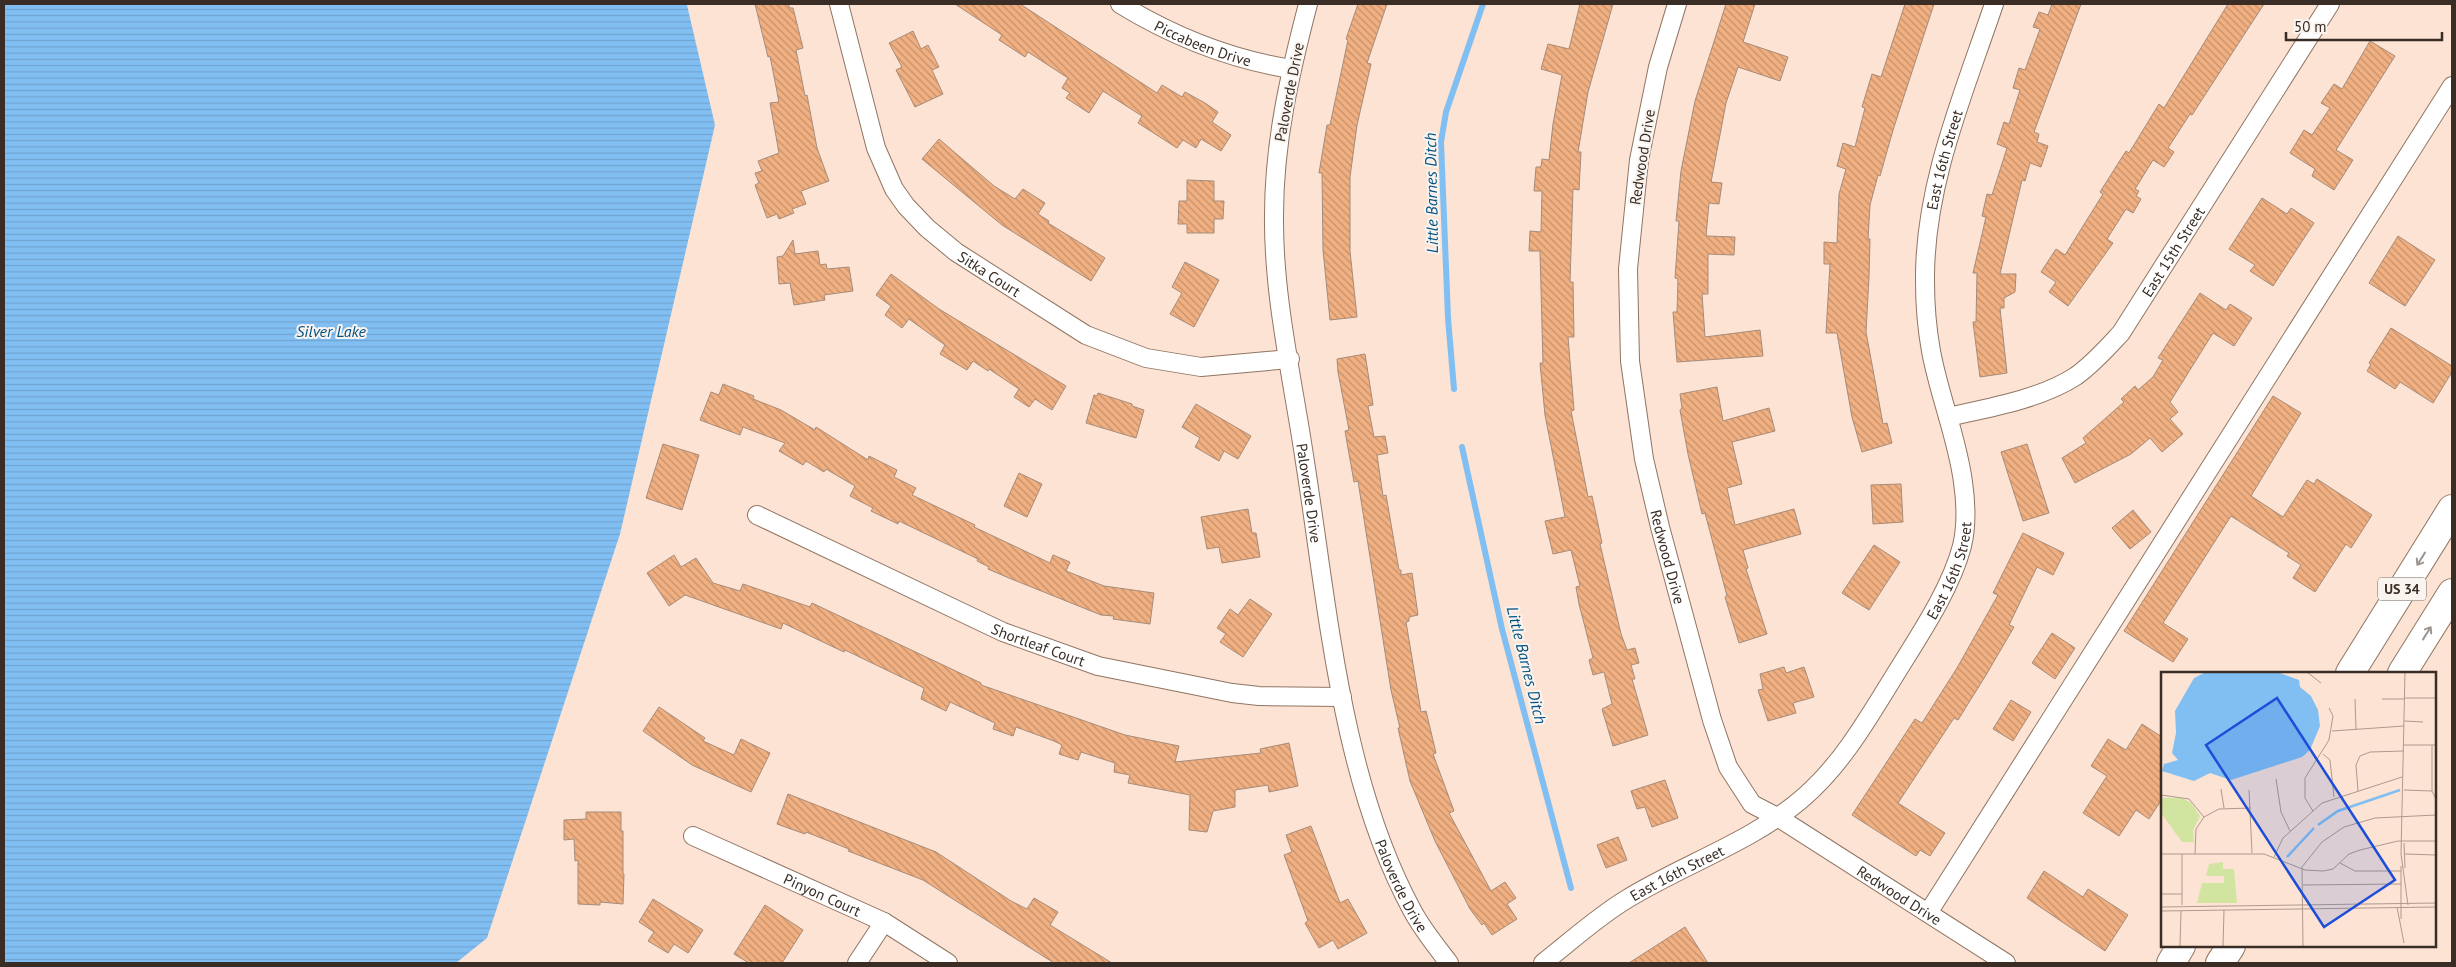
<svg xmlns="http://www.w3.org/2000/svg" width="2456" height="967" viewBox="0 0 2456 967" font-family="'PT Sans',sans-serif">
<style>
.water{fill:url(#water-rules)}
.lines{fill:none;stroke-linecap:round;stroke-linejoin:round}
.stream{stroke:#81bff3;stroke-width:6}
.building{fill:url(#building-back-hatch);stroke:#a78b79}
.minor-casing{stroke:#907563;stroke-width:20}
.trunk-casing{stroke:#907563;stroke-width:30}
.minor{stroke:#fff;stroke-width:18}
.trunk{stroke:#fff;stroke-width:28}
.oneway{stroke:#9c9692}
.labels{text-anchor:middle;dominant-baseline:central;stroke-width:4;stroke-linejoin:round;paint-order:stroke}
.shield{fill:#faf4f0;stroke:#736962;stroke-width:1}
.shield-label{font-size:14px;font-weight:bold;fill:#392d25}
.street-label{font-size:15px;fill:#392d25;stroke:#faf4f0}
.water-label{font-size:16px;font-style:italic;fill:#035180;stroke:#faf4f0}
.inset-river{fill:none;stroke:#81bff3;stroke-width:2.5}
.inset-road{fill:none;stroke:#ae9a8d;stroke-width:1}
.view{fill:#1d4ed8;fill-opacity:0.15;stroke:#1d4ed8;stroke-width:2.5}
.inset-edge{fill:none;stroke:#392d25;stroke-width:2.5}
</style>
<defs>
<pattern id="water-rules" width="6" height="5" patternUnits="userSpaceOnUse" patternTransform="scale(1.25)"><rect width="6" height="5" fill="#81bff3"/><path d="M0 2.5h6" fill="none" stroke="#70a4d0"/></pattern>
<pattern id="building-back-hatch" width="6" height="6" patternUnits="userSpaceOnUse" patternTransform="scale(1.25)"><rect width="6" height="6" fill="#f1b082"/><path d="M-1 5l2 2M0 0l6 6M5-1l2 2" fill="none" stroke="#c4906a"/></pattern>
</defs>
<rect width="100%" height="100%" fill="#fce3d3"/>
<path class="water" d="M 4,4 L 687,5 L 715,125 L 620,534 L 487,938 L 456,963 L 4,963 Z"/>
<g class="lines">
<g class="stream">
<path d="M 1454,389 L 1448,318 L 1441,142 L 1446,112 L 1483,4"/>
<path d="M 1462,447 L 1502,629 L 1571,888"/>
</g>
</g>
<g class="building">
<path d="M 755,4 L 788,4 L 790,8 L 793,8 L 803,48 L 796,50 L 805,96 L 807,95 L 817,148 L 829,181 L 801,191 L 806,204 L 792,209 L 794,213 L 779,219 L 777,214 L 767,218 L 755,185 L 759,183 L 755,173 L 762,171 L 758,161 L 779,153 L 770,103 L 779,102 L 770,56 L 768,57 Z"/>
<path d="M 955,4 L 1020,4 L 1157,93 L 1162,85 L 1182,97 L 1185,92 L 1205,103 L 1218,112 L 1212,122 L 1231,135 L 1221,151 L 1201,139 L 1196,148 L 1183,140 L 1177,148 L 1138,123 L 1142,116 L 1103,91 L 1089,113 L 1066,98 L 1070,93 L 1062,88 L 1068,78 L 1028,52 L 1025,57 L 999,40 L 1002,35 Z"/>
<path d="M 1358,4 L 1387,4 L 1367,63 L 1371,64 L 1357,125 L 1350,177 L 1350,251 L 1357,317 L 1330,320 L 1323,250 L 1322,173 L 1319,173 L 1327,125 L 1330,125 L 1348,40 L 1346,39 Z"/>
<path d="M 1580,4 L 1613,4 L 1588,92 L 1578,152 L 1581,152 L 1579,190 L 1573,189 L 1570,282 L 1573,282 L 1574,337 L 1568,337 L 1574,410 L 1571,411 L 1588,497 L 1592,496 L 1602,543 L 1600,544 L 1621,634 L 1627,650 L 1635,648 L 1639,663 L 1631,665 L 1635,679 L 1632,679 L 1648,735 L 1613,746 L 1602,709 L 1612,704 L 1604,672 L 1593,675 L 1589,660 L 1593,658 L 1579,604 L 1576,587 L 1580,586 L 1571,550 L 1553,554 L 1545,521 L 1565,517 L 1545,415 L 1540,363 L 1543,363 L 1540,251 L 1529,251 L 1530,231 L 1541,232 L 1542,191 L 1534,191 L 1536,167 L 1541,167 L 1542,159 L 1549,160 L 1553,124 L 1562,75 L 1541,69 L 1548,44 L 1569,49 Z"/>
<path d="M 1726,4 L 1755,4 L 1743,42 L 1788,57 L 1780,81 L 1738,67 L 1726,103 L 1711,182 L 1722,183 L 1719,204 L 1709,203 L 1706,236 L 1735,237 L 1734,255 L 1708,254 L 1708,294 L 1702,294 L 1705,337 L 1760,330 L 1763,356 L 1677,362 L 1673,312 L 1677,312 L 1678,279 L 1675,278 L 1679,221 L 1676,221 L 1681,171 L 1695,101 Z"/>
<path d="M 1905,4 L 1934,4 L 1893,130 L 1880,176 L 1878,175 L 1870,205 L 1868,239 L 1870,239 L 1869,277 L 1866,332 L 1883,424 L 1887,423 L 1892,443 L 1862,452 L 1852,417 L 1837,333 L 1826,333 L 1830,264 L 1824,264 L 1824,242 L 1837,243 L 1839,194 L 1846,169 L 1837,166 L 1843,143 L 1855,147 L 1865,108 L 1862,107 L 1872,74 L 1881,77 Z"/>
<path d="M 2052,4 L 2081,4 L 2034,132 L 2039,134 L 2037,142 L 2048,146 L 2041,167 L 2030,163 L 2025,181 L 2022,180 L 2000,274 L 2016,274 L 2015,292 L 2004,298 L 2004,308 L 2000,308 L 2007,373 L 1980,377 L 1973,322 L 1976,322 L 1977,273 L 1973,273 L 1986,217 L 1982,216 L 1987,194 L 1992,195 L 2007,148 L 1997,144 L 2004,122 L 2009,124 L 2020,90 L 2013,88 L 2019,68 L 2025,70 L 2040,29 L 2033,27 L 2039,12 L 2048,15 Z"/>
<path d="M 2228,4 L 2264,4 L 2192,115 L 2190,114 L 2168,148 L 2174,152 L 2164,167 L 2153,160 L 2135,189 L 2139,191 L 2136,196 L 2141,199 L 2133,213 L 2126,209 L 2107,239 L 2113,243 L 2068,306 L 2049,292 L 2056,282 L 2041,272 L 2056,249 L 2065,255 L 2103,194 L 2100,192 L 2126,151 L 2129,153 L 2159,104 L 2164,108 Z"/>
<path d="M 913,31 L 921,49 L 928,45 L 939,67 L 932,70 L 943,94 L 915,107 L 896,70 L 902,67 L 889,43 Z"/>
<path d="M 2370,41 L 2395,56 L 2336,150 L 2353,160 L 2334,190 L 2312,176 L 2315,169 L 2290,153 L 2304,130 L 2312,135 L 2330,108 L 2321,103 L 2334,84 L 2342,89 Z"/>
<path d="M 939,139 L 994,186 L 1015,199 L 1023,189 L 1045,203 L 1038,214 L 1049,221 L 1048,223 L 1105,258 L 1091,281 L 1002,225 L 922,159 Z"/>
<path d="M 1187,180 L 1214,181 L 1214,201 L 1224,201 L 1223,219 L 1214,219 L 1214,233 L 1187,233 L 1187,224 L 1178,224 L 1179,201 L 1187,201 Z"/>
<path d="M 2262,198 L 2287,214 L 2291,208 L 2314,223 L 2273,286 L 2250,271 L 2255,265 L 2229,249 Z"/>
<path d="M 2398,236 L 2435,260 L 2405,306 L 2369,283 Z"/>
<path d="M 793,240 L 795,254 L 818,251 L 820,265 L 826,264 L 827,269 L 849,267 L 853,291 L 824,295 L 825,300 L 794,305 L 790,283 L 779,284 L 777,257 L 783,256 Z"/>
<path d="M 1185,262 L 1219,280 L 1194,327 L 1170,314 L 1182,293 L 1172,287 Z"/>
<path d="M 891,274 L 939,309 L 1066,386 L 1052,410 L 1035,399 L 1029,407 L 1014,397 L 1019,389 L 989,369 L 988,371 L 973,361 L 967,370 L 940,354 L 945,345 L 909,319 L 902,328 L 885,315 L 891,306 L 876,295 Z"/>
<path d="M 2200,293 L 2226,310 L 2230,304 L 2252,318 L 2234,346 L 2213,333 L 2170,402 L 2178,412 L 2170,419 L 2183,434 L 2162,452 L 2150,438 L 2131,454 L 2075,483 L 2062,458 L 2086,443 L 2083,438 L 2124,402 L 2121,399 L 2135,386 L 2138,390 L 2153,377 L 2163,360 L 2158,358 Z"/>
<path d="M 2391,328 L 2452,366 L 2452,372 L 2433,403 L 2400,382 L 2395,389 L 2367,371 L 2371,364 L 2369,363 Z"/>
<path d="M 1365,354 L 1373,405 L 1368,406 L 1374,437 L 1385,436 L 1388,453 L 1377,455 L 1383,496 L 1386,495 L 1399,570 L 1401,570 L 1401,575 L 1412,573 L 1418,615 L 1409,617 L 1409,621 L 1406,622 L 1421,712 L 1426,711 L 1436,753 L 1433,754 L 1454,811 L 1449,813 L 1491,891 L 1505,882 L 1516,898 L 1507,904 L 1517,919 L 1492,935 L 1484,923 L 1482,925 L 1470,909 L 1435,841 L 1410,781 L 1398,728 L 1400,728 L 1391,690 L 1358,481 L 1354,482 L 1345,431 L 1349,430 L 1338,372 L 1337,359 Z"/>
<path d="M 723,384 L 754,396 L 753,399 L 781,410 L 815,430 L 816,427 L 868,460 L 869,456 L 897,470 L 894,477 L 916,488 L 912,495 L 975,525 L 974,527 L 1050,563 L 1053,555 L 1070,562 L 1066,571 L 1104,586 L 1154,593 L 1150,624 L 1113,619 L 1114,616 L 1101,615 L 1009,578 L 988,569 L 989,567 L 977,561 L 978,559 L 899,521 L 898,524 L 871,511 L 873,508 L 850,496 L 855,486 L 826,469 L 824,472 L 806,461 L 803,465 L 779,451 L 785,443 L 743,427 L 740,435 L 700,420 L 711,392 L 719,395 Z"/>
<path d="M 1717,387 L 1723,421 L 1769,408 L 1775,431 L 1732,442 L 1742,484 L 1727,488 L 1735,525 L 1794,509 L 1801,534 L 1743,550 L 1748,568 L 1746,569 L 1767,634 L 1739,643 L 1725,597 L 1727,596 L 1705,513 L 1702,514 L 1688,454 L 1680,410 L 1682,408 L 1680,394 Z"/>
<path d="M 1098,393 L 1132,404 L 1132,406 L 1144,410 L 1136,438 L 1086,423 L 1094,395 L 1097,396 Z"/>
<path d="M 2273,396 L 2301,413 L 2251,496 L 2283,517 L 2307,480 L 2314,484 L 2317,479 L 2372,515 L 2351,548 L 2346,544 L 2315,592 L 2293,578 L 2301,565 L 2287,556 L 2289,553 L 2231,516 L 2163,623 L 2188,639 L 2173,662 L 2124,631 Z"/>
<path d="M 1196,404 L 1251,436 L 1238,459 L 1224,451 L 1219,461 L 1195,447 L 1200,438 L 1182,427 Z"/>
<path d="M 663,444 L 699,455 L 682,510 L 646,498 Z"/>
<path d="M 2027,444 L 2049,513 L 2023,521 L 2001,452 Z"/>
<path d="M 1019,473 L 1042,484 L 1027,517 L 1004,506 Z"/>
<path d="M 1901,484 L 1903,522 L 1873,524 L 1871,485 Z"/>
<path d="M 1248,509 L 1252,533 L 1256,533 L 1260,557 L 1222,563 L 1219,547 L 1207,549 L 1201,517 Z"/>
<path d="M 2133,510 L 2151,532 L 2130,549 L 2112,528 Z"/>
<path d="M 2023,533 L 2064,553 L 2053,575 L 2037,567 L 2009,625 L 2014,627 L 1986,675 L 1958,720 L 1954,718 L 1898,803 L 1945,833 L 1930,856 L 1920,850 L 1916,856 L 1852,815 L 1915,719 L 1922,723 L 1957,668 L 1998,595 L 1993,593 Z"/>
<path d="M 1874,545 L 1900,562 L 1869,610 L 1842,593 Z"/>
<path d="M 674,555 L 681,567 L 696,558 L 713,583 L 740,591 L 743,584 L 810,607 L 812,603 L 981,683 L 981,685 L 1125,735 L 1179,746 L 1175,762 L 1261,753 L 1260,749 L 1289,743 L 1298,786 L 1269,792 L 1268,785 L 1235,790 L 1235,807 L 1213,811 L 1207,832 L 1189,830 L 1190,795 L 1128,783 L 1130,775 L 1114,772 L 1115,763 L 1081,752 L 1078,760 L 1059,754 L 1062,745 L 1054,741 L 1016,727 L 1013,736 L 993,729 L 995,723 L 950,702 L 946,711 L 921,699 L 924,688 L 845,650 L 844,652 L 783,623 L 781,629 L 685,595 L 669,606 L 647,573 Z"/>
<path d="M 1250,599 L 1272,614 L 1243,657 L 1220,642 L 1226,634 L 1217,628 L 1230,609 L 1238,615 Z"/>
<path d="M 2052,633 L 2075,648 L 2055,679 L 2032,663 Z"/>
<path d="M 1784,667 L 1786,673 L 1804,667 L 1814,697 L 1793,703 L 1796,713 L 1768,721 L 1758,690 L 1763,689 L 1760,674 Z"/>
<path d="M 2011,700 L 2031,712 L 2013,741 L 1993,729 Z"/>
<path d="M 659,707 L 705,738 L 703,741 L 734,755 L 741,739 L 770,753 L 751,792 L 692,765 L 643,731 Z"/>
<path d="M 2142,724 L 2162,737 L 2162,799 L 2149,819 L 2136,810 L 2119,836 L 2083,813 L 2107,776 L 2091,766 L 2108,739 L 2126,750 Z"/>
<path d="M 1665,780 L 1678,818 L 1652,827 L 1645,807 L 1637,809 L 1631,791 Z"/>
<path d="M 788,794 L 936,852 L 1011,901 L 1027,909 L 1034,898 L 1058,912 L 1050,925 L 1112,963 L 1054,963 L 923,880 L 848,851 L 849,849 L 806,832 L 805,834 L 777,824 Z"/>
<path d="M 586,812 L 621,812 L 621,831 L 623,831 L 623,874 L 624,874 L 623,904 L 600,902 L 600,905 L 578,904 L 578,860 L 575,861 L 574,839 L 564,840 L 564,820 L 586,819 Z"/>
<path d="M 1311,826 L 1340,903 L 1348,899 L 1367,933 L 1338,949 L 1333,940 L 1319,948 L 1305,923 L 1308,921 L 1284,855 L 1292,852 L 1286,835 Z"/>
<path d="M 1618,837 L 1627,860 L 1606,868 L 1597,845 Z"/>
<path d="M 2044,871 L 2083,897 L 2088,889 L 2128,915 L 2105,951 L 2027,898 Z"/>
<path d="M 653,899 L 703,930 L 688,953 L 674,944 L 668,953 L 648,941 L 654,932 L 639,922 Z"/>
<path d="M 765,905 L 803,930 L 782,963 L 749,963 L 734,954 Z"/>
<path d="M 1685,927 L 1708,963 L 1629,963 Z"/>
</g>
<g class="lines">
<defs>
<g id="minor">
<path id="s1" d="M 839,4 L 876,148 L 894,189 L 906,206 L 927,228 L 956,252 L 1086,335 L 1146,358 L 1201,367 L 1290,359"/>
<path id="s2" d="M 1120,4 C 1174,37 1229,59 1291,69"/>
<path id="s3" d="M 1308,4 C 1290,73 1274,142 1274,215 C 1273,297 1293,380 1305,462 C 1328,608 1341,779 1412,910 C 1422,929 1436,946 1449,963"/>
<path id="s4" d="M 1677,4 L 1658,67 L 1639,160 L 1628,269 L 1630,361 L 1644,459 L 1660,527 L 1712,720 L 1728,767 L 1752,804 L 1779,818 L 2006,963"/>
<path id="s5" d="M 1948,417 C 1988,408 2041,399 2076,376 C 2093,364 2107,348 2121,333 L 2330,4"/>
<path id="s6" d="M 757,515 L 1003,632 L 1098,666 L 1232,693 L 1259,696 L 1342,697"/>
<path id="s7" d="M 693,836 L 884,922 L 948,963"/>
<path d="M 1928,913 L 2452,86"/>
<path d="M 857,963 L 884,922"/>
<path id="s8" d="M 1543,963 C 1570,942 1597,917 1627,899 C 1684,864 1754,841 1804,797 C 1844,762 1870,715 1898,670 C 1921,633 1951,588 1962,546 C 1967,525 1966,503 1963,482 C 1957,437 1939,395 1931,351 C 1927,329 1925,303 1925,281 C 1924,185 1964,93 1994,4"/>
</g>
<g id="trunk">
<path d="M 2350,673 L 2452,509"/>
<path d="M 2402,673 L 2452,593"/>
<path d="M 2171,963 L 2181,946"/>
<path d="M 2220,963 L 2231,946"/>
</g>
</defs>
<use href="#minor" class="minor-casing"/>
<use href="#trunk" class="trunk-casing"/>
<use href="#minor" class="minor"/>
<use href="#trunk" class="trunk"/>
</g>
<defs><path id="oneway-shaft" d="M-6 0H5M1.5-3L5.5 0L1.5 3" fill="none" stroke-width="1.6" stroke-linecap="round" stroke-linejoin="round" transform="scale(1.25)"/></defs>
<g class="oneway">
<use href="#oneway-shaft" transform="translate(2421 559) rotate(122)"/>
<use href="#oneway-shaft" transform="translate(2427 633) rotate(-58)"/>
</g>
<g class="labels">
<rect class="shield" x="2378" y="577.5" width="48" height="23" rx="4"/>
<g class="shield-label">
<text x="2402" y="589">US 34</text>
</g>
<g class="street-label">
<text stroke="none"><textPath href="#s2" startOffset="92">Piccabeen Drive</textPath></text>
<text transform="translate(1289 92) rotate(-79)">Paloverde Drive</text>
<text transform="translate(1642 157) rotate(-81)">Redwood Drive</text>
<text stroke="none"><textPath href="#s8" startOffset="1002">East 16th Street</textPath></text>
<text stroke="none"><textPath href="#s5" startOffset="294">East 15th Street</textPath></text>
<text stroke="none"><textPath href="#s1" startOffset="322">Sitka Court</textPath></text>
<text stroke="none"><textPath href="#s3" startOffset="495">Paloverde Drive</textPath></text>
<text stroke="none"><textPath href="#s4" startOffset="562">Redwood Drive</textPath></text>
<text stroke="none"><textPath href="#s8" startOffset="582">East 16th Street</textPath></text>
<text stroke="none"><textPath href="#s6" startOffset="310">Shortleaf Court</textPath></text>
<text stroke="none"><textPath href="#s8" startOffset="162">East 16th Street</textPath></text>
<text stroke="none"><textPath href="#s3" startOffset="900">Paloverde Drive</textPath></text>
<text stroke="none"><textPath href="#s4" startOffset="998">Redwood Drive</textPath></text>
<text stroke="none"><textPath href="#s7" startOffset="142">Pinyon Court</textPath></text>
</g>
<g class="water-label">
<text transform="translate(1431 193) rotate(-91)">Little Barnes Ditch</text>
<text x="331" y="331">Silver Lake</text>
<text transform="translate(1527 665) rotate(76)">Little Barnes Ditch</text>
</g>
</g>
<g transform="translate(2161 672)">
<rect width="275" height="275" fill="#fce3d3"/>
<path d="M 0,126 L 21,126 L 30,131 L 39,144 L 32,158 L 33,170 L 21,170 L 0,141 ZM 62,190 L 62,197 L 73,197 L 76,231 L 36,231 L 41,211 L 63,211 L 63,204 L 45,204 L 48,192 Z" fill="#d1e4a0"/>
<path d="M 45,0 L 116,0 L 138,8 L 139,15 L 150,24 L 157,38 L 159,54 L 149,78 L 141,85 L 70,108 L 49,101 L 33,109 L 1,99 L 3,92 L 17,88 L 11,81 L 15,61 L 14,39 L 33,6 Z" fill="#81bff3"/>
<path class="inset-river" d="M 157,153 L 177,139 L 239,118M 126,185 L 153,156"/>
<path class="inset-road" d="M 146,0 L 160,11M 187,0 L 219,0M 243,26 L 275,26M 194,27 L 195,57M 221,27 L 243,27M 243,49 L 262,50M 171,59 L 243,54M 243,73 L 275,73M 271,73 L 271,119 L 275,127M 162,82 L 169,88 L 173,125M 115,107 L 120,140 L 129,159M 60,117 L 63,136M 88,118 L 91,181M 243,118 L 271,119M 197,119 L 195,93 L 199,84 L 209,80 L 243,79M 0,123 L 28,127 L 43,145M 152,139 L 144,126 L 144,106 L 168,68 L 172,44 L 168,36M 243,171 L 244,196M 0,182 L 103,182 L 144,198 L 162,199 L 172,197 L 188,182 L 199,178 L 237,169 L 275,169M 34,182 L 35,157 L 43,145 L 58,137 L 90,136M 240,182 L 244,0M 240,182 L 247,233M 244,182 L 275,183M 113,185 L 122,166 L 161,131 L 241,105M 179,191 L 194,199 L 240,199M 142,213 L 240,212M 0,222 L 21,222M 21,233 L 21,182M 0,235 L 275,231M 236,235 L 243,271M 0,239 L 275,235M 240,247 L 240,194M 19,275 L 20,239M 62,275 L 63,238M 142,275 L 141,195 L 161,170 L 183,155 L 214,146 L 275,143"/>
<path class="view" d="M 116,26 L 234,208 L 163,255 L 45,73 Z"/>
<rect width="275" height="275" class="inset-edge"/>
</g>
<rect width="2456" height="967" fill="none" stroke="#392d25" stroke-width="10"/>
<path d="M2286 32v8h156v-8" fill="none" stroke="#392d25" stroke-width="2.5"/>
<text x="2294" y="32" font-size="15" fill="#392d25" stroke="#faf4f0" stroke-width="4" paint-order="stroke">50 m</text>
</svg>
